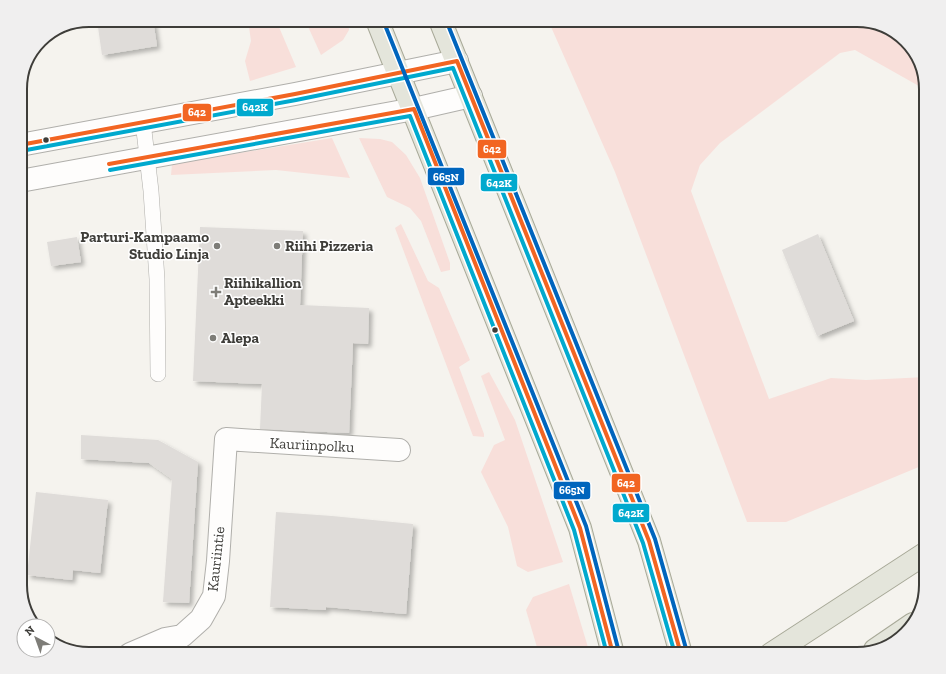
<svg xmlns="http://www.w3.org/2000/svg" width="946" height="674" viewBox="0 0 946 674" font-family="'Zilla Slab',serif">
<style>
.green{fill:#f8dfda}
.building{fill:#dfdcd9;filter:url(#shadow)}
.lines{fill:none;stroke-linecap:round;stroke-linejoin:round}
.service-casing{stroke:#b0afab;stroke-width:16}
.minor-casing{stroke:#b0afab;stroke-width:24}
.tertiary-casing{stroke:#b0afab;stroke-width:24}
.primary-casing{stroke:#a8a998;stroke-width:24}
.service{stroke:#fefdfc;stroke-width:15}
.minor{stroke:#fefdfc;stroke-width:22}
.tertiary{stroke:#fefdfc;stroke-width:22}
.primary{stroke:#e4e5db;stroke-width:22}
.bus-1-casing{stroke:#fff;stroke-width:7}
.bus-2-casing{stroke:#fff;stroke-width:7}
.bus-3-casing{stroke:#fff;stroke-width:7}
.bus-1{stroke:#f26522;stroke-width:4}
.bus-2{stroke:#00a9ce;stroke-width:4}
.bus-3{stroke:#0065bd;stroke-width:4}
.bus-dot{fill:#3e3d39;stroke:#fff;stroke-width:1.5}
.poi-dot{fill:#7e7d78;stroke:#fff;stroke-width:1.5}
.labels{text-anchor:middle;dominant-baseline:central;stroke-width:3;stroke-linejoin:round;paint-order:stroke}
.poi-label{font-size:15px;font-weight:bold;fill:#3e3d39;stroke:#fff;text-anchor:start}
.street-label{font-size:15px;fill:#3e3d39;stroke:#fff}
.rim{fill:none;stroke:#3e3d39;stroke-width:2}
.line-badge{stroke:#fff;stroke-width:1.5}
.badge-label{font-size:11px;text-anchor:middle;font-weight:bold;fill:#fff}
</style>
<defs>
<filter id="shadow"><feDropShadow dx="3.5" dy="3.5" stdDeviation="2" flood-color="#0004"/></filter>
</defs>
<rect width="100%" height="100%" fill="#f5f3ee"/>
<g class="green">
<path d="M 248,20 L 276,20 L 296,67 L 250,81 L 245,61 L 251,41 Z"/>
<path d="M 305,20 L 348,20 L 349,30 L 343,40 L 321,55 Z"/>
<path d="M 548,20 L 857,20 L 899,34 L 919,58 L 926,90 L 855,50 L 840,53 L 720,143 L 700,165 L 691,191 L 701,218 L 769,399 L 831,378 L 866,380 L 926,377 L 926,464 L 786,522 L 747,522 L 615,172 Z"/>
<path d="M 332,138 L 350,178 L 276,170 L 171,175 L 172,164 Z"/>
<path d="M 359,138 L 380,139 L 392,142 L 406,155 L 420,178 L 450,263 L 450,270 L 441,272 L 421,221 L 410,208 L 387,197 Z"/>
<path d="M 401,224 L 428,281 L 439,288 L 470,360 L 459,367 L 484,434 L 484,437 L 473,436 L 395,228 Z"/>
<path d="M 489,372 L 515,420 L 563,562 L 528,572 L 517,566 L 508,527 L 481,472 L 494,445 L 505,440 L 481,376 Z"/>
<path d="M 569,584 L 590,654 L 539,654 L 526,610 L 533,597 Z"/>
</g>
<g class="building">
<path d="M 97,20 L 153,20 L 157,46 L 102,55 Z"/>
<path d="M 200,227 L 303,231 L 300,305 L 369,308 L 368,344 L 353,343 L 349,433 L 260,429 L 262,384 L 193,381 Z"/>
<path d="M 818,234 L 854,321 L 817,336 L 782,250 Z"/>
<path d="M 77,237 L 81,262 L 51,266 L 47,242 Z"/>
<path d="M 81,435 L 158,440 L 198,462 L 189,603 L 163,602 L 172,479 L 149,463 L 81,459 Z"/>
<path d="M 36,492 L 108,500 L 100,573 L 73,570 L 72,580 L 27,575 Z"/>
<path d="M 276,512 L 332,516 L 413,524 L 406,614 L 326,607 L 326,610 L 270,607 Z"/>
</g>
<g class="lines">
<defs>
<path id="service" d="M 143,122 L 151,191 L 157,279 L 158,374"/>
<path id="minor" d="M 130,654 L 165,639 L 182,636 L 201,619 L 214,596 L 218,561 L 226,439 L 399,450"/>
<g id="tertiary">
<path d="M 20,145 L 295,94 L 457,61"/>
<path d="M 20,181 L 414,109 L 471,96"/>
</g>
<g id="primary">
<path d="M 377,20 L 580,528 L 613,654"/>
<path d="M 440,20 L 649,541 L 681,654"/>
<path d="M 875,650 L 913,624"/>
<path d="M 771,654 L 926,553"/>
</g>
</defs>
<use href="#service" class="service-casing"/>
<use href="#minor" class="minor-casing"/>
<use href="#tertiary" class="tertiary-casing"/>
<use href="#primary" class="primary-casing"/>
<use href="#service" class="service"/>
<use href="#minor" class="minor"/>
<use href="#tertiary" class="tertiary"/>
<use href="#primary" class="primary"/>
<defs>
<g id="bus-1">
<path d="M 20,145 L 295,94 L 457,61 L 649,541 L 681,654"/>
<path d="M 109,164 L 414,109 L 580,528 L 613,654"/>
</g>
<g id="bus-2">
<path d="M 21,151 L 296,100 L 453,68 L 643,543 L 675,654"/>
<path d="M 110,170 L 410,116 L 574,530 L 607,654"/>
</g>
<g id="bus-3">
<path d="M 383,20 L 586,526 L 619,652"/>
<path d="M 446,20 L 655,539 L 687,652"/>
</g>
</defs>
<use href="#bus-1" class="bus-1-casing"/>
<use href="#bus-2" class="bus-2-casing"/>
<use href="#bus-3" class="bus-3-casing"/>
<use href="#bus-1" class="bus-1"/>
<use href="#bus-2" class="bus-2"/>
<use href="#bus-3" class="bus-3"/>
</g>
<g class="bus-dot">
<circle cx="46" cy="140" r="3.5"/>
<circle cx="495" cy="330" r="3.5"/>
</g>
<g class="poi-dot">
<circle cx="217" cy="246" r="4"/>
<circle cx="277" cy="246" r="4"/>
<path d="M214 286h4v4h4v4h-4v4h-4v-4h-4v-4h4z"/>
<circle cx="213" cy="338" r="4"/>
</g>
<g class="labels">
<g class="poi-label">
<text x="209" y="237" text-anchor="end">Parturi-Kampaamo<tspan x="209" dy="17">Studio Linja</tspan></text>
<text x="285" y="246">Riihi Pizzeria</text>
<text x="224" y="283">Riihikallion<tspan x="224" dy="17">Apteekki</tspan></text>
<text x="221" y="338">Alepa</text>
</g>
<g class="street-label">
<text transform="translate(312 445) rotate(3)">Kauriinpolku</text>
<text transform="translate(216 559) rotate(-84)">Kauriintie</text>
</g>
</g>
<path d="M0 0H946V674H0ZM89 27H857A62 62 0 0 1 919 89V585A62 62 0 0 1 857 647H89A62 62 0 0 1 27 585V89A62 62 0 0 1 89 27Z" fill="#f0efef" fill-rule="evenodd"/>
<path class="rim" d="M89 27H857A62 62 0 0 1 919 89V585A62 62 0 0 1 857 647H89A62 62 0 0 1 27 585V89A62 62 0 0 1 89 27Z"/>
<g class="line-badge">
<rect x="236" y="98" width="38" height="19" rx="4" fill="#00a9ce"/>
<rect x="182" y="103" width="30" height="19" rx="4" fill="#f26522"/>
<rect x="477" y="139" width="30" height="20" rx="4" fill="#f26522"/>
<rect x="427" y="167" width="38" height="19" rx="4" fill="#0065bd"/>
<rect x="480" y="173" width="38" height="19" rx="4" fill="#00a9ce"/>
<rect x="611" y="473" width="30" height="20" rx="4" fill="#f26522"/>
<rect x="553" y="481" width="38" height="19" rx="4" fill="#0065bd"/>
<rect x="612" y="503" width="38" height="20" rx="4" fill="#00a9ce"/>
</g>
<g class="badge-label">
<text x="255" y="111">642K</text>
<text x="197" y="116">642</text>
<text x="492" y="153">642</text>
<text x="446" y="181">665N</text>
<text x="499" y="187">642K</text>
<text x="626" y="487">642</text>
<text x="572" y="494">665N</text>
<text x="631" y="517">642K</text>
</g>
<g transform="translate(36 638) rotate(319)"><circle r="19" fill="#ffffff" stroke="#b2b1b0"/>
<path d="M0-3L7 15L0 10L-7 15Z" fill="#7e7d78"/>
<text y="-6" font-size="11" font-weight="bold" text-anchor="middle" fill="#3e3d39">N</text>
</g>
</svg>
